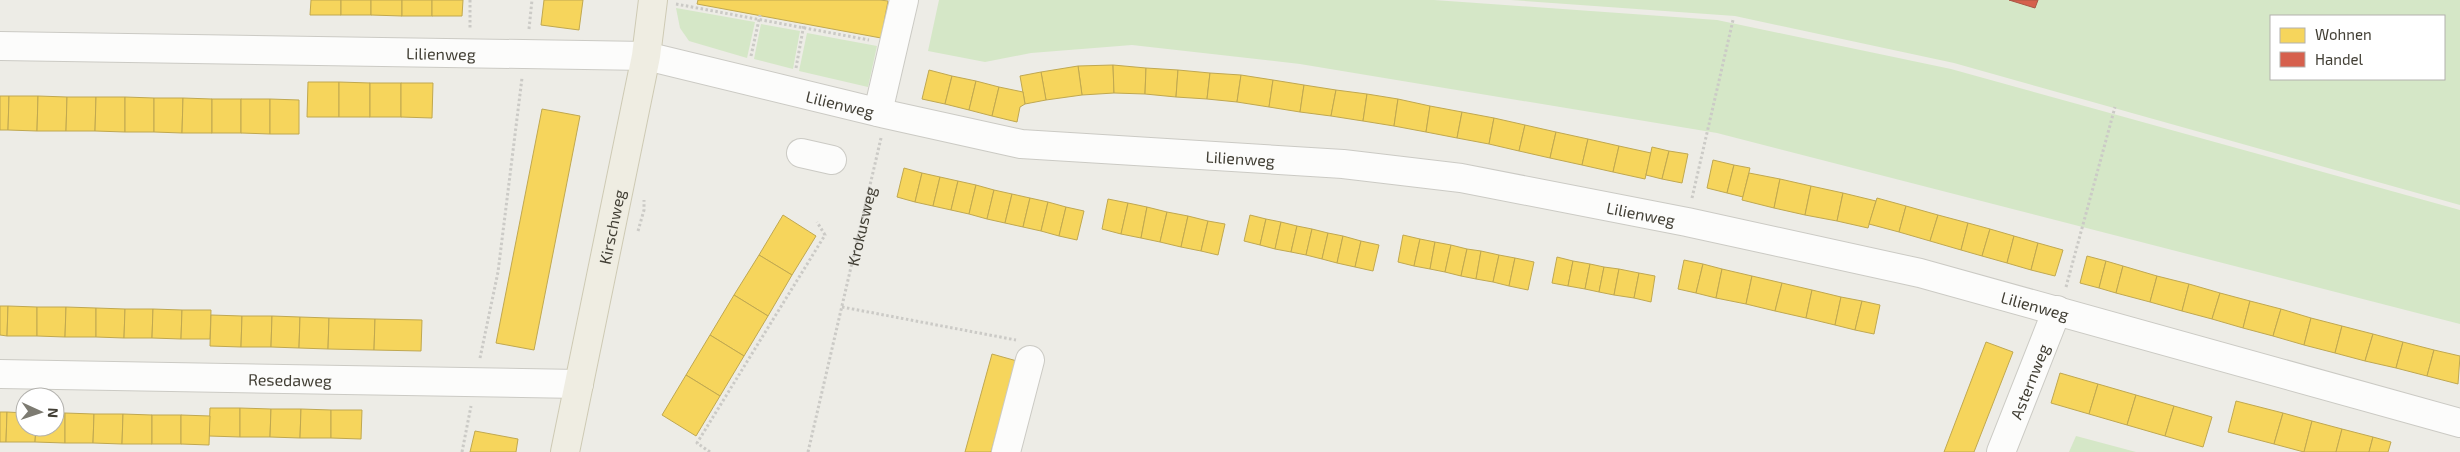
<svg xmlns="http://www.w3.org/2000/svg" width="2460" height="452" viewBox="0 0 2460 452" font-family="'Exo 2',sans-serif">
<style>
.green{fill:#d5e7c7;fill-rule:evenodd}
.homes{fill:#f6d55c;stroke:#c0a850}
.shops{fill:#d6604d;stroke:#a95646}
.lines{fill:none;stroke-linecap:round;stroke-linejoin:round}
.minor-casing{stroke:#cbcac4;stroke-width:30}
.major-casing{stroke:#cecab4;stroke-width:30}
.path{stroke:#cbcac6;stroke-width:3;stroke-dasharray:2.5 2.5;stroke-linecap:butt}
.minor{stroke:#fcfcfb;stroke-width:28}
.major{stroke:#efede2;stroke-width:28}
.labels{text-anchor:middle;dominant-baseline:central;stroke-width:5;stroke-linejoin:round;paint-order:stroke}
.street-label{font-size:16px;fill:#413e34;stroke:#fff}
</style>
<rect width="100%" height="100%" fill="#edece6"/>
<g class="green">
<path d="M 939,0 L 1434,0 L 1717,20 L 1951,69 L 2460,210 L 2460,324 L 1717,133 L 1300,64 L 1132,45 L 1031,53 L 985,62 L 928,51 Z"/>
<path d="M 1511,0 L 2460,0 L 2460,205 L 1954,63 L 1735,16 ZM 2271,16 L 2444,16 L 2444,79 L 2271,79 Z"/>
<path d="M 676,8 L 755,22 L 747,58 L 689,41 L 680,28 Z"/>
<path d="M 761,24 L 800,31 L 793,69 L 754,59 Z"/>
<path d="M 807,33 L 877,46 L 868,87 L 799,71 Z"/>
<path d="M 2076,436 L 2136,452 L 2069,452 Z"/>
</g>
<g class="homes">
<path d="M 311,0 L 341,0 L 341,15 L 310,15 Z"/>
<rect x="341" y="0" width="30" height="15"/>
<path d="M 371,0 L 402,0 L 402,16 L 371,15 Z"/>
<rect x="402" y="0" width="30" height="16"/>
<path d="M 432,0 L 463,0 L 462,16 L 432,16 Z"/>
<path d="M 544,0 L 583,0 L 579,30 L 541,25 Z"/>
<path d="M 698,0 L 880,0 L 888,1 L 881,38 L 697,4 Z"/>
<path d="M 1113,65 L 1114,93 L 1082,95 L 1078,66 Z"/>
<path d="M 1113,65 L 1146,68 L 1145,94 L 1114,93 Z"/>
<path d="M 1078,66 L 1082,95 L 1046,100 L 1041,72 Z"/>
<path d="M 1146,68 L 1178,70 L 1176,97 L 1145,94 Z"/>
<path d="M 929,70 L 952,76 L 945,104 L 922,99 Z"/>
<path d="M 1178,70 L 1210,73 L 1207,99 L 1176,97 Z"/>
<path d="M 1041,72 L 1046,100 L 1025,104 L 1020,76 Z"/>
<path d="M 1210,73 L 1241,75 L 1237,102 L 1207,99 Z"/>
<path d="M 1241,75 L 1273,80 L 1269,107 L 1237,102 Z"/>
<path d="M 952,76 L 976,81 L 969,110 L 945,104 Z"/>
<path d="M 1273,80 L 1304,85 L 1300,112 L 1269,107 Z"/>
<path d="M 976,81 L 999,87 L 992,116 L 969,110 Z"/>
<path d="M 308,82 L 339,82 L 339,117 L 307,117 Z"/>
<path d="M 339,82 L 370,83 L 370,117 L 339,117 Z"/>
<rect x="370" y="83" width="31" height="34"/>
<path d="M 401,83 L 433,83 L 432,118 L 401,117 Z"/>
<path d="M 1304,85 L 1336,90 L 1331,116 L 1300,112 Z"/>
<path d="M 999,87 L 1023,92 L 1025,104 L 1020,107 L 1017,122 L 992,116 Z"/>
<path d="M 1336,90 L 1367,94 L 1363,121 L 1331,116 Z"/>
<path d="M 1367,94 L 1398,99 L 1394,126 L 1363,121 Z"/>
<path d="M 0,96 L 9,96 L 8,130 L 0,130 Z"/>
<path d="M 9,96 L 38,96 L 37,131 L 8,130 Z"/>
<path d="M 38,96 L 67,97 L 66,131 L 37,131 Z"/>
<path d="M 67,97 L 96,97 L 95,131 L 66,131 Z"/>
<path d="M 96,97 L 125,97 L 125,132 L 95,131 Z"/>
<path d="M 125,97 L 154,98 L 154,132 L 125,132 Z"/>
<path d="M 154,98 L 183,98 L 182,133 L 154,132 Z"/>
<path d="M 183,98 L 212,99 L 212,133 L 182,133 Z"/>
<rect x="212" y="99" width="29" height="34"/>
<path d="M 241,99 L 270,99 L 270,134 L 241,133 Z"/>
<path d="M 270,99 L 299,100 L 299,134 L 270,134 Z"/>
<path d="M 1398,99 L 1430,106 L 1426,132 L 1394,126 Z"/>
<path d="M 1430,106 L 1462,112 L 1457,138 L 1426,132 Z"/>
<path d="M 542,109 L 580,116 L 534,350 L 496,343 Z"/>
<path d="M 1462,112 L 1494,118 L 1489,144 L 1457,138 Z"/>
<path d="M 1494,118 L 1525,125 L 1519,151 L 1489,144 Z"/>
<path d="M 1525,125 L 1556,132 L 1550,158 L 1519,151 Z"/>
<path d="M 1556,132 L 1588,139 L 1582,165 L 1550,158 Z"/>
<path d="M 1588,139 L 1619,146 L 1613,172 L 1582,165 Z"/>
<path d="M 1619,146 L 1651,153 L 1645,179 L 1613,172 Z"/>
<path d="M 1652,147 L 1669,151 L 1662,179 L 1646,175 Z"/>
<path d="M 1669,151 L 1688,154 L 1682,183 L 1662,179 Z"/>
<path d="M 1713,160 L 1734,165 L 1727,193 L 1707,188 Z"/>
<path d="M 1734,165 L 1750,168 L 1743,197 L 1727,193 Z"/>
<path d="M 904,168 L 922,173 L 915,202 L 897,197 Z"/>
<path d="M 922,173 L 940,177 L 933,206 L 915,202 Z"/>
<path d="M 1749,173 L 1780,179 L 1774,208 L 1742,200 Z"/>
<path d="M 940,177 L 958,181 L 951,210 L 933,206 Z"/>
<path d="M 1780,179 L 1811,186 L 1805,215 L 1774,208 Z"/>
<path d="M 958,181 L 976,185 L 969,214 L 951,210 Z"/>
<path d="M 976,185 L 994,190 L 987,219 L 969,214 Z"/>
<path d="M 1811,186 L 1843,193 L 1837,221 L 1805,215 Z"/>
<path d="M 994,190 L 1012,194 L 1005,223 L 987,219 Z"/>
<path d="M 1843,193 L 1876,201 L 1868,228 L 1837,221 Z"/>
<path d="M 1012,194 L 1030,198 L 1023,227 L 1005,223 Z"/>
<path d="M 1030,198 L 1048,202 L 1041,231 L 1023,227 Z"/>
<path d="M 1877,198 L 1906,206 L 1899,232 L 1869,224 Z"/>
<path d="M 1108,199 L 1128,203 L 1121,234 L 1102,229 Z"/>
<path d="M 1048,202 L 1066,207 L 1059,236 L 1041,231 Z"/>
<path d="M 1128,203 L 1147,207 L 1141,238 L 1121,234 Z"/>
<path d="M 1906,206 L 1938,215 L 1930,241 L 1899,232 Z"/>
<path d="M 1066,207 L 1084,211 L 1077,240 L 1059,236 Z"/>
<path d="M 1147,207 L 1167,212 L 1160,242 L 1141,238 Z"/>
<path d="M 1167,212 L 1188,216 L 1181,247 L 1160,242 Z"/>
<path d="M 783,215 L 816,236 L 792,275 L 759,255 Z"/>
<path d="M 1250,215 L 1266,219 L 1260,245 L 1244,241 Z"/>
<path d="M 1938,215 L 1968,223 L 1961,250 L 1930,241 Z"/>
<path d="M 1188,216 L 1208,221 L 1201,251 L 1181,247 Z"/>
<path d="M 1266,219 L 1281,222 L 1275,249 L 1260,245 Z"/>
<path d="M 1208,221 L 1225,224 L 1218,255 L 1201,251 Z"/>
<path d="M 1281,222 L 1297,226 L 1291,252 L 1275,249 Z"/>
<path d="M 1968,223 L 1990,229 L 1982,256 L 1961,250 Z"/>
<path d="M 1297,226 L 1312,229 L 1306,255 L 1291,252 Z"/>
<path d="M 1312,229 L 1328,233 L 1322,259 L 1306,255 Z"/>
<path d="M 1990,229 L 2014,236 L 2007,263 L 1982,256 Z"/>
<path d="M 1328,233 L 1343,236 L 1337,263 L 1322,259 Z"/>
<path d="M 1403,235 L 1420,239 L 1414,266 L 1398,262 Z"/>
<path d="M 1343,236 L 1361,241 L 1355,267 L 1337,263 Z"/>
<path d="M 2014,236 L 2038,243 L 2031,270 L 2007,263 Z"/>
<path d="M 1420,239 L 1435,242 L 1430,269 L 1414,266 Z"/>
<path d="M 1361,241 L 1379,245 L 1373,271 L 1355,267 Z"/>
<path d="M 1435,242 L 1451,245 L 1445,272 L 1430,269 Z"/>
<path d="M 2038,243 L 2063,250 L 2055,276 L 2031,270 Z"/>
<path d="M 1451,245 L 1467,249 L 1461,276 L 1445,272 Z"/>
<path d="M 1467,249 L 1481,251 L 1476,279 L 1461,276 Z"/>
<path d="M 1481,251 L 1499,255 L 1493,282 L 1476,279 Z"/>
<path d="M 759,255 L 792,275 L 768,316 L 734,295 Z"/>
<path d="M 1499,255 L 1515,258 L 1509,286 L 1493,282 Z"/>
<path d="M 2087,256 L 2106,261 L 2099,288 L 2080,283 Z"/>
<path d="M 1557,257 L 1573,261 L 1568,286 L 1552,283 Z"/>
<path d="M 1515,258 L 1534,262 L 1528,290 L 1509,286 Z"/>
<path d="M 1684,260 L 1703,264 L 1696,293 L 1678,289 Z"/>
<path d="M 1573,261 L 1590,264 L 1585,289 L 1568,286 Z"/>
<path d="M 2106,261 L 2123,266 L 2116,293 L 2099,288 Z"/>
<path d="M 1590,264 L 1604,267 L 1599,292 L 1585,289 Z"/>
<path d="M 1703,264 L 1722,269 L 1716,298 L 1696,293 Z"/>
<path d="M 2123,266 L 2157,276 L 2150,302 L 2116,293 Z"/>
<path d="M 1604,267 L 1619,269 L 1614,295 L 1599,292 Z"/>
<path d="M 1619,269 L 1639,273 L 1634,298 L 1614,295 Z"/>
<path d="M 1722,269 L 1752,276 L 1746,304 L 1716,298 Z"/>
<path d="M 1639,273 L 1655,276 L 1651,302 L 1634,298 Z"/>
<path d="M 1752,276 L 1782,283 L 1775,311 L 1746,304 Z"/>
<path d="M 2157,276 L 2189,284 L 2182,311 L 2150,302 Z"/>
<path d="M 1782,283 L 1812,290 L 1806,318 L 1775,311 Z"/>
<path d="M 2189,284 L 2220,293 L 2212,319 L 2182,311 Z"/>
<path d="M 1812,290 L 1841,297 L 1835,325 L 1806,318 Z"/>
<path d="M 2220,293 L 2250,301 L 2243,328 L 2212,319 Z"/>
<path d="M 734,295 L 768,316 L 744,356 L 710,335 Z"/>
<path d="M 1841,297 L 1862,301 L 1855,330 L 1835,325 Z"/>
<path d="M 1862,301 L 1880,305 L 1874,334 L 1855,330 Z"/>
<path d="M 2250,301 L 2281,309 L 2273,336 L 2243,328 Z"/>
<path d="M 0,306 L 8,306 L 7,336 L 0,335 Z"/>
<path d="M 8,306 L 37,307 L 37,336 L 7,336 Z"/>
<path d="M 37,307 L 66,307 L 65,337 L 37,336 Z"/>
<path d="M 66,307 L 96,308 L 96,337 L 65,337 Z"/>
<path d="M 96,308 L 125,309 L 124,338 L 96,337 Z"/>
<path d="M 125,309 L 153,309 L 152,338 L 124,338 Z"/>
<path d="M 153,309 L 182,310 L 181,339 L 152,338 Z"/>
<path d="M 2281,309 L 2311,318 L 2304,345 L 2273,336 Z"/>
<path d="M 182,310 L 211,310 L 210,339 L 181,339 Z"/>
<path d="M 211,315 L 242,316 L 241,347 L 210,346 Z"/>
<path d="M 242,316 L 272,316 L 271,347 L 241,347 Z"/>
<path d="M 272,316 L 300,317 L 299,348 L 271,347 Z"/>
<path d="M 300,317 L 329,318 L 328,349 L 299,348 Z"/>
<path d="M 329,318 L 375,319 L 374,350 L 328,349 Z"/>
<path d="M 2311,318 L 2342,326 L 2335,353 L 2304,345 Z"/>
<path d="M 375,319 L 422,320 L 421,351 L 374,350 Z"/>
<path d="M 2342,326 L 2373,334 L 2365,361 L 2335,353 Z"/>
<path d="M 2373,334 L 2403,342 L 2396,368 L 2365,361 Z"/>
<path d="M 710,335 L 744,356 L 720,396 L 686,375 Z"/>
<path d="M 1986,342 L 2013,352 L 1974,452 L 1944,452 Z"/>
<path d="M 2403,342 L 2434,350 L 2427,376 L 2396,368 Z"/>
<path d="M 2434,350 L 2460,356 L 2458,384 L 2427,376 Z"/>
<path d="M 992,354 L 1017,361 L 991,452 L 965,452 Z"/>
<path d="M 2060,373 L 2098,384 L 2089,414 L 2051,403 Z"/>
<path d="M 686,375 L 720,396 L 696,436 L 662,415 Z"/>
<path d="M 2098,384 L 2136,395 L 2127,425 L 2089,414 Z"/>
<path d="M 2136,395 L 2174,406 L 2165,436 L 2127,425 Z"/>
<path d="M 2236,401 L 2283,413 L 2274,444 L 2228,432 Z"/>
<path d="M 2174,406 L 2212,417 L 2203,447 L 2165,436 Z"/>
<path d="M 210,408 L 240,408 L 240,437 L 209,436 Z"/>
<path d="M 240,408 L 271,409 L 270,437 L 240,437 Z"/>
<path d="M 271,409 L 301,409 L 300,438 L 270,437 Z"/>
<path d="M 301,409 L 331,410 L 331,438 L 300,438 Z"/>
<path d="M 331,410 L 362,410 L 361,439 L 331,438 Z"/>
<path d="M 0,412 L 7,412 L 6,442 L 0,442 Z"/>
<path d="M 7,412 L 25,413 L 25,427 L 36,427 L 35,442 L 6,442 Z"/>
<path d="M 55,413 L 65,413 L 65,443 L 35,442 L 36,427 L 55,427 Z"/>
<path d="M 65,413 L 94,414 L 93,443 L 65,443 Z"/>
<path d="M 2283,413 L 2312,421 L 2304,452 L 2274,444 Z"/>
<path d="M 94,414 L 123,414 L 122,444 L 93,443 Z"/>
<path d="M 123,414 L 152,415 L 152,444 L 122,444 Z"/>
<rect x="152" y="415" width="29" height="29"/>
<path d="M 181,415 L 210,416 L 209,445 L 181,444 Z"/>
<path d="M 2312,421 L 2342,429 L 2336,452 L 2304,452 Z"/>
<path d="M 2342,429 L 2373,437 L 2369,452 L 2336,452 Z"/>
<path d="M 475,431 L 518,439 L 516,452 L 470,452 Z"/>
<path d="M 2373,437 L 2391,442 L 2388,452 L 2369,452 Z"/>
</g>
<path class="shops" d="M 2009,0 L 2038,0 L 2035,8 Z"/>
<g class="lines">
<defs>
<g id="minor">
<path id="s2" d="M 0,46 L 646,56 L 885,114 L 1021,144 L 1343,164 L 1461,178 L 1687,222 L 1920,273 L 2460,423"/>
<path d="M 878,112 L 904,0"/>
<path d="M 801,153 L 832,160"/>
<path id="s3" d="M 0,374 L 579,384"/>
<path d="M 1006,452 L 1030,360"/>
<path id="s4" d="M 2001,452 L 2057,310"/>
</g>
<g id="major">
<path id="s5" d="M 565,452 L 646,56 L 653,0"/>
</g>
</defs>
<use href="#minor" class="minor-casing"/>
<use href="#major" class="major-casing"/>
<g class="path">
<path d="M 470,0 L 470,29"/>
<path d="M 676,4 L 869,40"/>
<path d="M 529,29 L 532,0"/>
<path d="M 751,56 L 760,15"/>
<path d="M 796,68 L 804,24"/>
<path d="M 1692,198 L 1733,20"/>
<path d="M 638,231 L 644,210 L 644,200"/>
<path d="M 2066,287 L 2115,107"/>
<path d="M 842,307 L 1016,340"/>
<path d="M 480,358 L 498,272 L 522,78"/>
<path d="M 462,452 L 471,406"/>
<path d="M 710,452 L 697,443 L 825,235 L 817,222"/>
<path id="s1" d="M 808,452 L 881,138"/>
</g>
<use href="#minor" class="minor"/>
<use href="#major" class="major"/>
</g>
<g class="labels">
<g class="street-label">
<text stroke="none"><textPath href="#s2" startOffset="441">Lilienweg</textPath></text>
<text stroke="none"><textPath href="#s2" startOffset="846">Lilienweg</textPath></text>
<text stroke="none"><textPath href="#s2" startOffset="1251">Lilienweg</textPath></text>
<text stroke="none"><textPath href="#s2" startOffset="1656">Lilienweg</textPath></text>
<text stroke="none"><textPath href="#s1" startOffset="232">Krokusweg</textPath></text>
<text stroke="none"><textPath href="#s5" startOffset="230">Kirschweg</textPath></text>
<text stroke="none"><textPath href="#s2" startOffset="2061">Lilienweg</textPath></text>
<text stroke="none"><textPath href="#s3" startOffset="290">Resedaweg</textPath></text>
<text stroke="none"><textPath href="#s4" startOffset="76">Asternweg</textPath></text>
</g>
</g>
<rect x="2270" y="15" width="175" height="65" fill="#ffffff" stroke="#b3b2ae"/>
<rect x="2280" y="28" width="25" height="15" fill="#f6d55c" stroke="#b3b2ae"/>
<text x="2315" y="40" font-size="15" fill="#413e34">Wohnen</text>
<rect x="2280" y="52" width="25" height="15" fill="#d6604d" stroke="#b3b2ae"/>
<text x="2315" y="65" font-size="15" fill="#413e34">Handel</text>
<g transform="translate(40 412) rotate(93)"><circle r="24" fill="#ffffff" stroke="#b3b2ae"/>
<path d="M0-4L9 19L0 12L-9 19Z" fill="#7d7b72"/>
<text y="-8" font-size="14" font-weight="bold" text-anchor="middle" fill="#413e34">N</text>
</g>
</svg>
